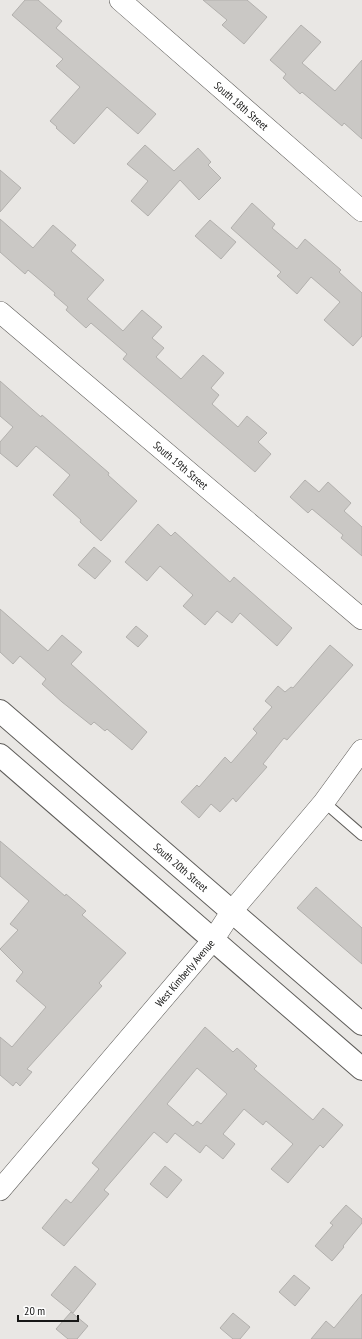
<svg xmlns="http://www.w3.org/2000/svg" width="362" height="1339" viewBox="0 0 362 1339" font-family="'PT Sans Narrow',sans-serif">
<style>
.building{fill:#cac8c5;stroke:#b2b0ad;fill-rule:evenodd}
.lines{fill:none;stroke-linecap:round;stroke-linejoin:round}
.service-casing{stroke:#5f5d5a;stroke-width:12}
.minor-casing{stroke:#5f5d5a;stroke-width:22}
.tertiary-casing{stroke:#5f5d5a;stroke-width:24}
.service{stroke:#fff;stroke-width:10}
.minor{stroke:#fff;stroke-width:21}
.tertiary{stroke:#fff;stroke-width:22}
.labels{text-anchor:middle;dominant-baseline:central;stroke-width:3;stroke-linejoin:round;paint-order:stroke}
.street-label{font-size:11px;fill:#171716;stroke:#fff}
</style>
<rect width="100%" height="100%" fill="#e9e7e4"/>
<g class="building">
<path d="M 25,0 L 38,0 L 62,21 L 56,28 L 156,114 L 138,134 L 107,107 L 74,144 L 56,128 L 57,127 L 50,121 L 80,87 L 56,66 L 63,59 L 12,15 Z"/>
<path d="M 203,0 L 247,0 L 267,17 L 244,44 L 222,25 L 227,20 Z"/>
<path d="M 301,25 L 321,42 L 302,63 L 335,91 L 362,60 L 362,139 L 344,123 L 342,126 L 302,92 L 300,94 L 283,78 L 286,74 L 270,60 Z"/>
<path d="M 145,145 L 174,171 L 198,148 L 211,162 L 208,165 L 221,178 L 199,200 L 180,180 L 148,216 L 131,201 L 148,181 L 127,164 Z"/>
<path d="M 0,170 L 21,188 L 0,212 Z"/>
<path d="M 252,203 L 275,224 L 272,228 L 297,249 L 305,239 L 341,270 L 339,272 L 362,293 L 362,336 L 353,346 L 324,320 L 340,302 L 311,277 L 297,294 L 277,276 L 281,272 L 231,228 Z"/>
<path d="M 0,219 L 33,248 L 53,225 L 76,245 L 71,251 L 104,280 L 87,299 L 123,331 L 142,310 L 162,327 L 152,338 L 164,348 L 156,357 L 181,379 L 203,355 L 224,373 L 211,388 L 219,395 L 212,404 L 238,427 L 247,416 L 267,433 L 258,442 L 271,454 L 255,472 L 123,359 L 127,354 L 91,323 L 86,328 L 66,310 L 68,307 L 54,295 L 55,293 L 28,270 L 25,274 L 0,252 Z"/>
<path d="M 210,220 L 236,242 L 221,259 L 195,236 Z"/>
<path d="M 0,381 L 41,417 L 42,415 L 109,473 L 108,475 L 137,501 L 101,541 L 80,522 L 81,520 L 53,495 L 70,475 L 36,446 L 17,467 L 0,453 L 0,442 L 13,427 L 0,416 Z"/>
<path d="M 305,480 L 319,492 L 328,482 L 351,503 L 344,511 L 362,527 L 362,556 L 341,538 L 343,535 L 312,509 L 308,513 L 290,497 Z"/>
<path d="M 158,524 L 171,536 L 175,532 L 230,582 L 234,577 L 292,628 L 277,646 L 240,613 L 232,623 L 217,611 L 205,625 L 183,606 L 193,595 L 160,566 L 147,581 L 125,562 Z"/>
<path d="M 94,547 L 111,561 L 95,579 L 78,565 Z"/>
<path d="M 0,609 L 48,651 L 62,635 L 82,652 L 71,664 L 147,732 L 132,750 L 107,729 L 105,731 L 94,722 L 91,725 L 62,702 L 42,684 L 46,679 L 20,656 L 13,664 L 0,652 Z"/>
<path d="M 136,626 L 148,636 L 138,647 L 126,637 Z"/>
<path d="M 330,645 L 353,665 L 287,740 L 284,738 L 263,764 L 267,767 L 236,802 L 233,798 L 220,812 L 211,804 L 199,818 L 181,802 L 197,785 L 199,787 L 225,757 L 231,763 L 257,733 L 253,729 L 272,707 L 265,701 L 278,686 L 285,692 L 291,687 L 293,688 Z"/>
<path d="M 0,841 L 65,896 L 66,894 L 86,911 L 82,915 L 126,953 L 99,983 L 102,986 L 27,1069 L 32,1072 L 20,1086 L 16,1082 L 13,1086 L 0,1075 L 0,1037 L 12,1047 L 46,1007 L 16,981 L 23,972 L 0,949 L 18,930 L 10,924 L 29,901 L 0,876 Z"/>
<path d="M 316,887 L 362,928 L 362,964 L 297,908 Z"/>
<path d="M 205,1027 L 233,1052 L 237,1048 L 257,1066 L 254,1069 L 313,1120 L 323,1108 L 343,1125 L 323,1148 L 320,1145 L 288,1183 L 271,1169 L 293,1144 L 266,1121 L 263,1125 L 244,1109 L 223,1134 L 235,1144 L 223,1159 L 206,1145 L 200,1153 L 175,1133 L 167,1143 L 154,1132 L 104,1190 L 109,1194 L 64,1246 L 42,1228 L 66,1199 L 71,1203 L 99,1169 L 92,1163 ZM 197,1068 L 227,1094 L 201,1124 L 197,1121 L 193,1126 L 167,1104 Z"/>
<path d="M 165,1166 L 182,1180 L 167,1198 L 150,1184 Z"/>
<path d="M 346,1205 L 362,1219 L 362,1223 L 343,1246 L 344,1247 L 332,1261 L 315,1246 L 333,1225 L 330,1223 Z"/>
<path d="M 75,1266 L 96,1284 L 73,1313 L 51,1295 Z"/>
<path d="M 294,1275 L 310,1288 L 295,1306 L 279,1292 Z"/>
<path d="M 362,1294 L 362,1339 L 311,1339 L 326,1321 L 334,1328 Z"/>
<path d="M 71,1312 L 88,1326 L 77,1339 L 68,1339 L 56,1329 Z"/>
<path d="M 233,1313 L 250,1327 L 240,1339 L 233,1339 L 220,1328 Z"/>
</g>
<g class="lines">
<defs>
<path id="service" d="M 324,802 L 362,835"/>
<g id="minor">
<path id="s1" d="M 120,0 L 362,211"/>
<path id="s2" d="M 0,312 L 362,619"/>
<path id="s3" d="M 0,1190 L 213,940 L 232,911 L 324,802 L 362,750"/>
</g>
<g id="tertiary">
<path id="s4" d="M 0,711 L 362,1024"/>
<path d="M 0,755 L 362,1069"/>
</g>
</defs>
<use href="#service" class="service-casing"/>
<use href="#minor" class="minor-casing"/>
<use href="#tertiary" class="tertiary-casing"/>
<use href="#service" class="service"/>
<use href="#minor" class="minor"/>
<use href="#tertiary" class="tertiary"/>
</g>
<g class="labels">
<g class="street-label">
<text stroke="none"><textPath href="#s1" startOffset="161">South 18th Street</textPath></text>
<text stroke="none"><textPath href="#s2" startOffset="237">South 19th Street</textPath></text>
<text stroke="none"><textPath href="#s4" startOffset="239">South 20th Street</textPath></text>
<text stroke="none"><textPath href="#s3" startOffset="285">West Kimberly Avenue</textPath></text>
</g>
</g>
<path d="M18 1315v6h60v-6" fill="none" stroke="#171716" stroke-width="2"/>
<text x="24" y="1315" font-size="12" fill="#171716" stroke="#ffffff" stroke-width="3" paint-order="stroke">20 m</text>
</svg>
